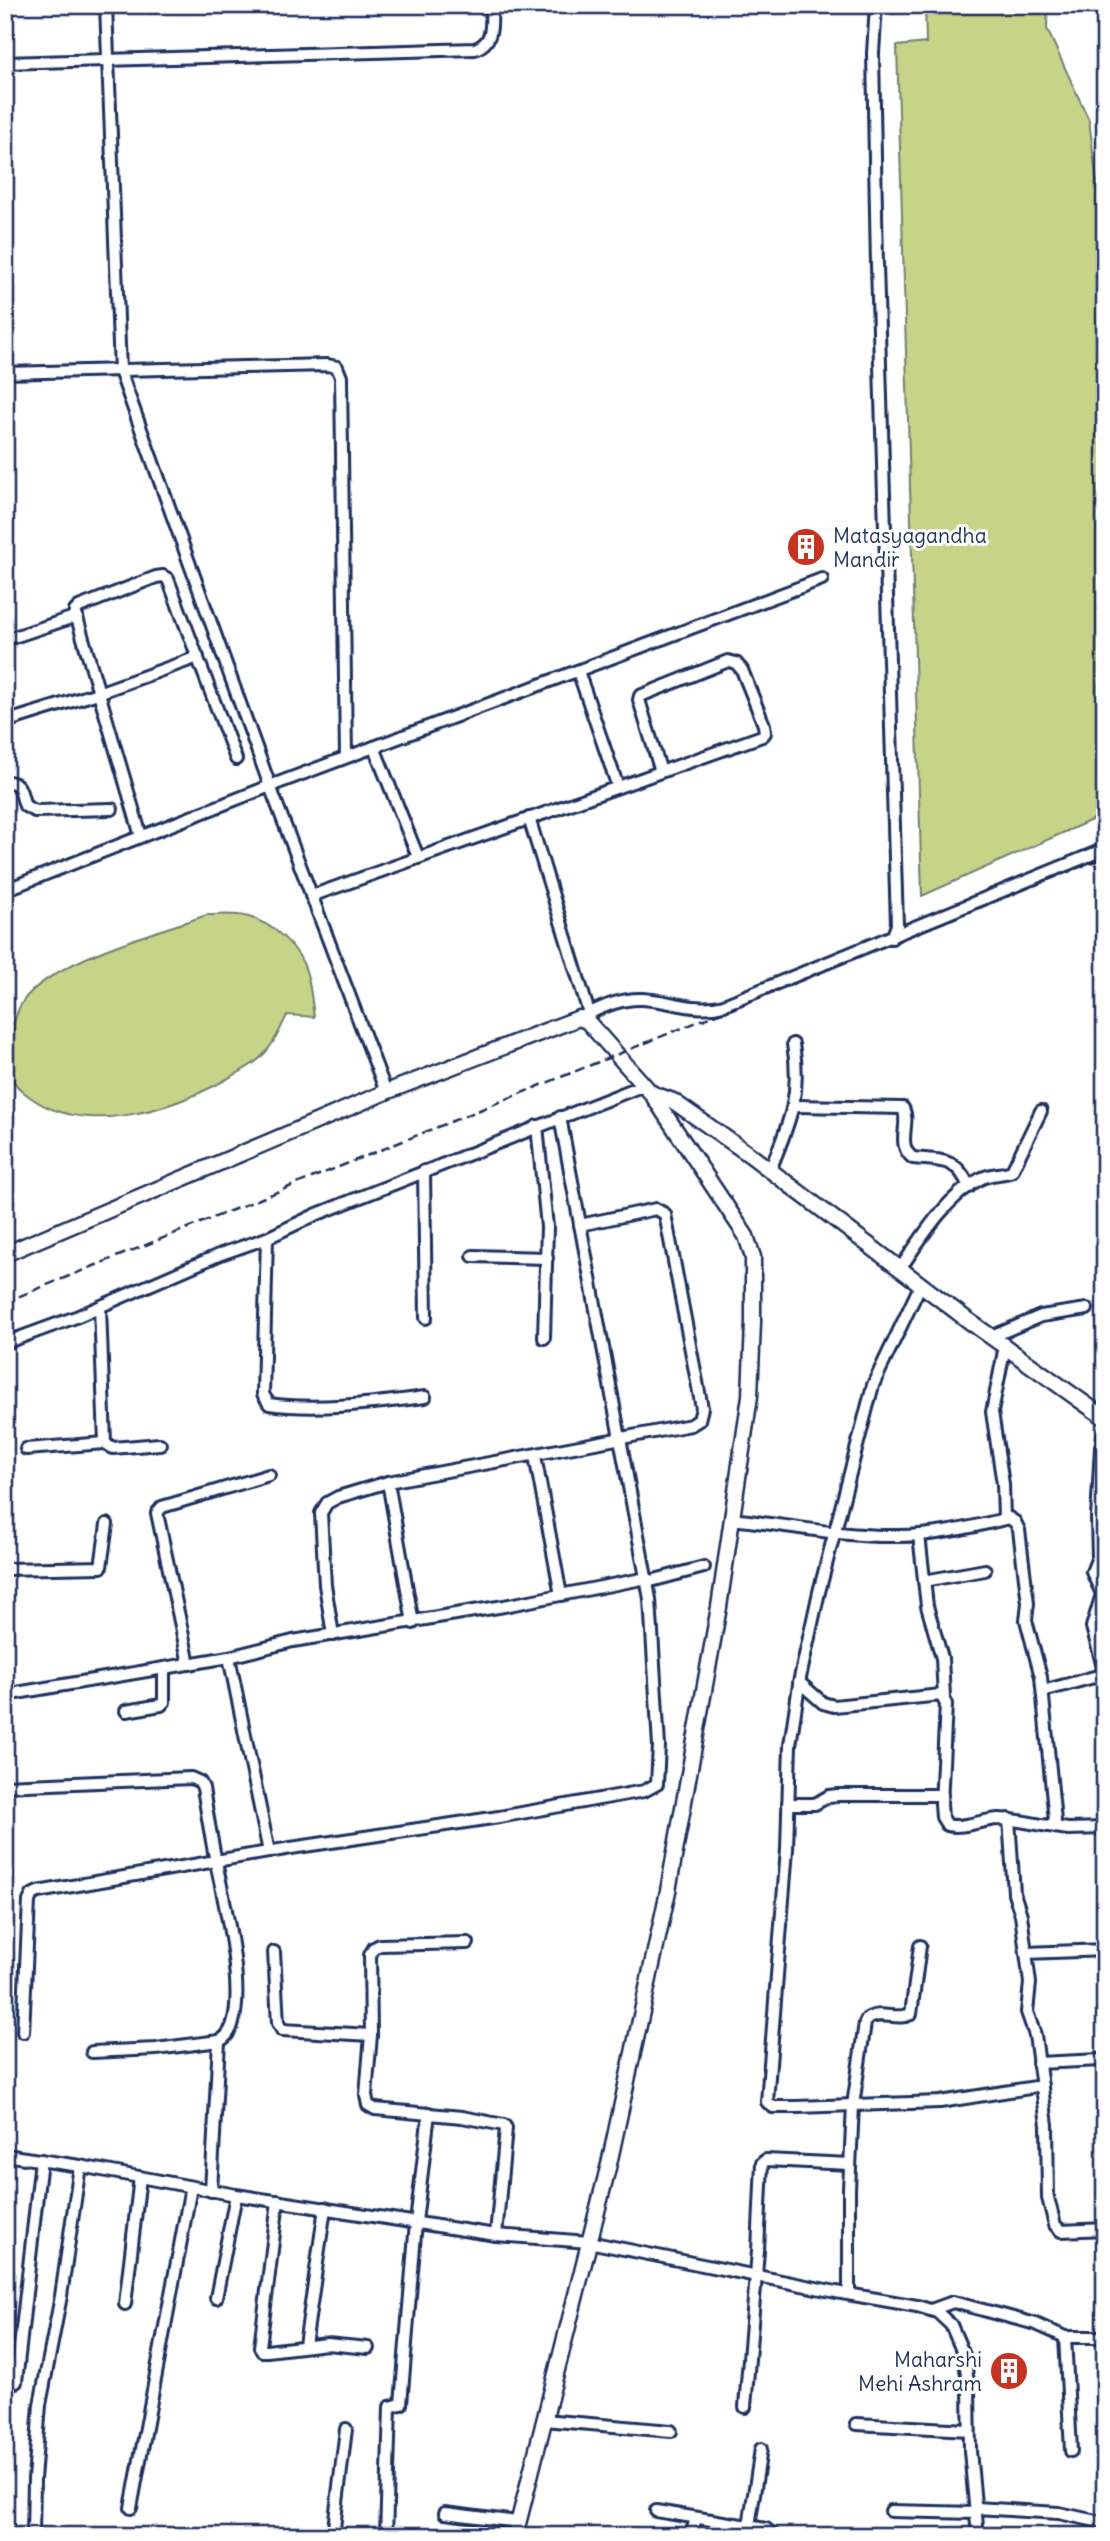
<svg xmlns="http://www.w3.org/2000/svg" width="1110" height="2541" viewBox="0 0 1110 2541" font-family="Delius,sans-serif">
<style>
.green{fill:#c7d387;stroke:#718172;stroke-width:2}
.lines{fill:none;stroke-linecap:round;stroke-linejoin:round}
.street-casing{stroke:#1b2f5e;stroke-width:16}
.secondary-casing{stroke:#1b2f5e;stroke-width:19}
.street{stroke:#fff;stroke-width:10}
.secondary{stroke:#fff;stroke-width:14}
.rail{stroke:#1b2f5e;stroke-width:2.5;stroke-dasharray:10 5;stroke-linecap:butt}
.labels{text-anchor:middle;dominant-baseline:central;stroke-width:6;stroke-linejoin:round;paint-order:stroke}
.poi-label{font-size:21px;fill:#1b2f5e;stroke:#fff;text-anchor:start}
</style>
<rect width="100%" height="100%" fill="#fff"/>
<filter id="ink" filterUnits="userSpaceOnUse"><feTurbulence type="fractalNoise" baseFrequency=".0143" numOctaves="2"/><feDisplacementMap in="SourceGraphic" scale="14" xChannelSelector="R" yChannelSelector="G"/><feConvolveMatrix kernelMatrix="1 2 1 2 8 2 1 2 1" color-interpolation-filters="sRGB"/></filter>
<g filter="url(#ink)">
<g class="green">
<path d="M 925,5 L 1048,5 L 1047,29 L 1089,120 L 1105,246 L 1105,814 L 922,896 L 897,46 L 926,43 Z"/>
<path d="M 207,915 C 219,915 234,913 245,916 C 272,922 300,947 307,974 C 311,988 312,1003 314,1017 L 287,1015 C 279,1032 273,1046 259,1059 C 250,1067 238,1073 227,1079 C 173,1109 86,1138 30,1097 C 11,1084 5,1071 5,1048 L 12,1046 C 11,1030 16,1008 27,996 C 61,958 157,932 207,915 Z"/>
</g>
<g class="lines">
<defs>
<g id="street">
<path d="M 876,5 L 873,53 L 877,265 L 897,925 L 892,938"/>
<path d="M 5,63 L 475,49 C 495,42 491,23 491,5"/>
<path d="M 5,373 L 327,365 L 337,367 L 341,377 L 346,757"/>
<path d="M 5,640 L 77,616"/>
<path d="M 578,671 L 618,787"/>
<path d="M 5,722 L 98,693 L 198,657"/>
<path d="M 374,747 L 418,857"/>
<path d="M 5,782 C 23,781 20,794 25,806 L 35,811 L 112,809"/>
<path d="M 529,818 L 589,1013"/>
<path d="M 141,836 L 75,611 L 79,607 L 156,577 L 163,576 L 168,579 L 236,759"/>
<path d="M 5,890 L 270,786 L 120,371 L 106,5"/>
<path d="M 311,896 L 762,736 L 765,733 L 764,725 L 742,670 L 736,663 L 728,661 L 640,696 L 639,700 L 661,772"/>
<path d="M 579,1018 C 599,1009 619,998 642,999 C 670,1000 695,1013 724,1005 L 1105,849"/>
<path d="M 386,1092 L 270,786 L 822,579"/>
<path d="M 794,1106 L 903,1108 C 911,1123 895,1145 913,1158 C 941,1161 957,1157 969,1187"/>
<path d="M 537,1126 L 547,1227 L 544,1338"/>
<path d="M 770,1170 C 789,1124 802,1095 793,1044"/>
<path d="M 424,1171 L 426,1318"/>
<path d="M 267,1238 L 263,1394 L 269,1404 C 318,1411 376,1403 425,1397"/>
<path d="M 473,1256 L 547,1258"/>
<path d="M 900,1269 C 921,1238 946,1197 980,1179 C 990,1173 1002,1175 1012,1171 L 1041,1111"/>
<path d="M 921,1284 L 873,1385 L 819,1592 L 800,1678 L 790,1745 L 787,1849 L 767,2102 L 773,2107 L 797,2107 L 940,2102 L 1042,2086"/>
<path d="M 100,1307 L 105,1443 L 113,1448 L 160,1444"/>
<path d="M 991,1337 L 1041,1316 L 1087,1309"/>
<path d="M 5,1343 L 76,1317 L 221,1254 L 267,1238 L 315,1215 L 644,1085"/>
<path d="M 26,1449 L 105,1443"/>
<path d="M 535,1456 L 561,1595"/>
<path d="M 388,1482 L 413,1623"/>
<path d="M 732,1519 C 787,1525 843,1537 898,1536 C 936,1536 972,1527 1009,1518 L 1015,1522 L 1019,1530 L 1028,1603 L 1026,1620 L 1041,1677 L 1055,1821 L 1049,1826 C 1032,1824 1016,1819 998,1819 C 981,1820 963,1829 947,1825 L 942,1817 L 941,1804 L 946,1704 L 941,1695 L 834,1706 L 823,1703 L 799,1682"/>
<path d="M 1004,1519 L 1003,1484 L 992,1412 L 1005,1346"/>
<path d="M 919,1535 L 927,1606 L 942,1658 L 944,1697"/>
<path d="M 5,1569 L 101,1567 L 107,1524"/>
<path d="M 924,1581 L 985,1570"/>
<path d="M 647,1582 L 704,1567"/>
<path d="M 333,1635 L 325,1585 L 321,1513 L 327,1503 L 338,1497 L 388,1482 L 691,1425 L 699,1420 L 702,1408 L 665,1214 L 656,1209 L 580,1225"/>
<path d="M 229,1657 L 269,1852"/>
<path d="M 189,1664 L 157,1513 L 162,1507 L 269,1475"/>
<path d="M 1105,1674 L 1092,1627 L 1102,1594 L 1092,1572 L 1098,1557 L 1097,1518 L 1101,1447 L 1105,1430"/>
<path d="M 1043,1691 L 1105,1674"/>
<path d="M 5,1695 L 229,1657 L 293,1641 L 504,1606 L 647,1578"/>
<path d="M 126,1711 L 161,1705 L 164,1702 L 164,1668"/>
<path d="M 5,1786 L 191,1778 L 200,1782 L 203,1788 C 207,1813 211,1838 216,1862 C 222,1894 257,2026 219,2041 L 156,2049 L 92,2052"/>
<path d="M 788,1804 L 815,1804 L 829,1796 L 838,1795 L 942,1795"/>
<path d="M 1009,1819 L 1014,1893 L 1021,1915 L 1030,1983 L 1027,2012 L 1035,2035 L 1047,2125 L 1048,2198 L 1055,2225 L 1061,2231 L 1105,2229"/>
<path d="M 1049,1826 L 1068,1829 L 1105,1828"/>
<path d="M 468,1943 L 380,1945 L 374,1948 L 370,1955 L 371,2035 L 366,2095 L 368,2105 L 375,2109 L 462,2117 L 504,2125 L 506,2128 L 496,2235"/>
<path d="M 274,1952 L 278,2023 L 282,2030 L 371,2035"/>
<path d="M 1026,1953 L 1105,1950"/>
<path d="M 23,2032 L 29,1901 L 32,1895 L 38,1892 L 291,1848 L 499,1817 L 644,1791 L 657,1784 L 659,1746 L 650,1599 L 560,1117"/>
<path d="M 1038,2063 L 1101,2060"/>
<path d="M 5,2155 L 80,2166 L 236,2195 L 496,2235 L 589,2242 L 836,2292 L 917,2306 L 937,2312 L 951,2325 L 964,2355 L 969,2389 L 970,2451 L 978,2536"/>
<path d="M 211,2191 L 219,2041"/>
<path d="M 278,2201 L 260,2347 L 262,2351 L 267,2351 L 327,2344 L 368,2348"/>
<path d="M 849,2294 L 849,2189 L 853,2105 L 865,2023 L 867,2019 C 880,2010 897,2021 911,2014 L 920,1946"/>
<path d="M 216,2298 L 236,2195"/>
<path d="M 125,2304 L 140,2177"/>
<path d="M 931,2310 L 953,2302 L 1036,2324 L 1065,2337 L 1105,2337"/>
<path d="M 1065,2337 L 1071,2451"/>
<path d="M 305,2345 L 325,2208"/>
<path d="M 16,2382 L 41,2160"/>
<path d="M 745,2407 L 758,2251 L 762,2163 L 766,2160 L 850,2164"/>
<path d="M 544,2420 L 671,2431"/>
<path d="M 856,2424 L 969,2430"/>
<path d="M 131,2508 L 191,2187"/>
<path d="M 976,2508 L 1059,2513 L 1105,2523"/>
<path d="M 656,2511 L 766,2529 L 775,2536"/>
<path d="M 891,2511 L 976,2513"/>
<path d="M 445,2513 L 518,2522"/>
<path d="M 749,2526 L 761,2449"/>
<path d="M 5,2535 L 17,2536"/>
<path d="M 33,2536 L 34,2479 L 40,2405 L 61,2296 L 80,2166"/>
<path d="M 333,2536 L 346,2429"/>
<path d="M 386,2536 L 390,2407 L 401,2404 L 416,2222 L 429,2113"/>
<path d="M 691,2536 L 696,2518"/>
</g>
<g id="secondary">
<path d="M 651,1093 L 673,1101 L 750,1155 L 969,1321 L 1105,1418"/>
<path d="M 5,1254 L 386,1092 L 579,1018 L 587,1021 L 651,1093 L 746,1236 L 753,1257 L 753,1322 L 750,1396 L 719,1607 L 668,1891 L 609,2164 L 515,2536"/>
</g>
</defs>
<use href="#street" class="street-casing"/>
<use href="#secondary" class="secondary-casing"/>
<use href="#street" class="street"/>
<use href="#secondary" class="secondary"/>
<path class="rail" d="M 5,1302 L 1105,857"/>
</g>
</g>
<defs>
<symbol id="building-disc" viewBox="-11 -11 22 22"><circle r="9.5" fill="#c8321e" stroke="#fff"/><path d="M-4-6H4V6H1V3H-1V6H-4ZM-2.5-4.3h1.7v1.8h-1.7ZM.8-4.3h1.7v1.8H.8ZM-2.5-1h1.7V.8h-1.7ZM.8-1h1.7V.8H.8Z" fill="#fff"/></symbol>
</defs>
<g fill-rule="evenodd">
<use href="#building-disc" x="784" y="525" width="44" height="44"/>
<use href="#building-disc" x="987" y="2349" width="44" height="44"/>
</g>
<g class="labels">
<g class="poi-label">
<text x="833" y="535">Matasyagandha<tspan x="833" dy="24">Mandir</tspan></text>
<text x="982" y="2359" text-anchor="end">Maharshi<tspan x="982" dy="24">Mehi Ashram</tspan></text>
</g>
</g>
<rect width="1110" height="2541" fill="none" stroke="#fff" stroke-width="28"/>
<rect x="14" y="14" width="1082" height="2513" fill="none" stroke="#1b2f5e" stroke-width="2.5" filter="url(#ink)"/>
</svg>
